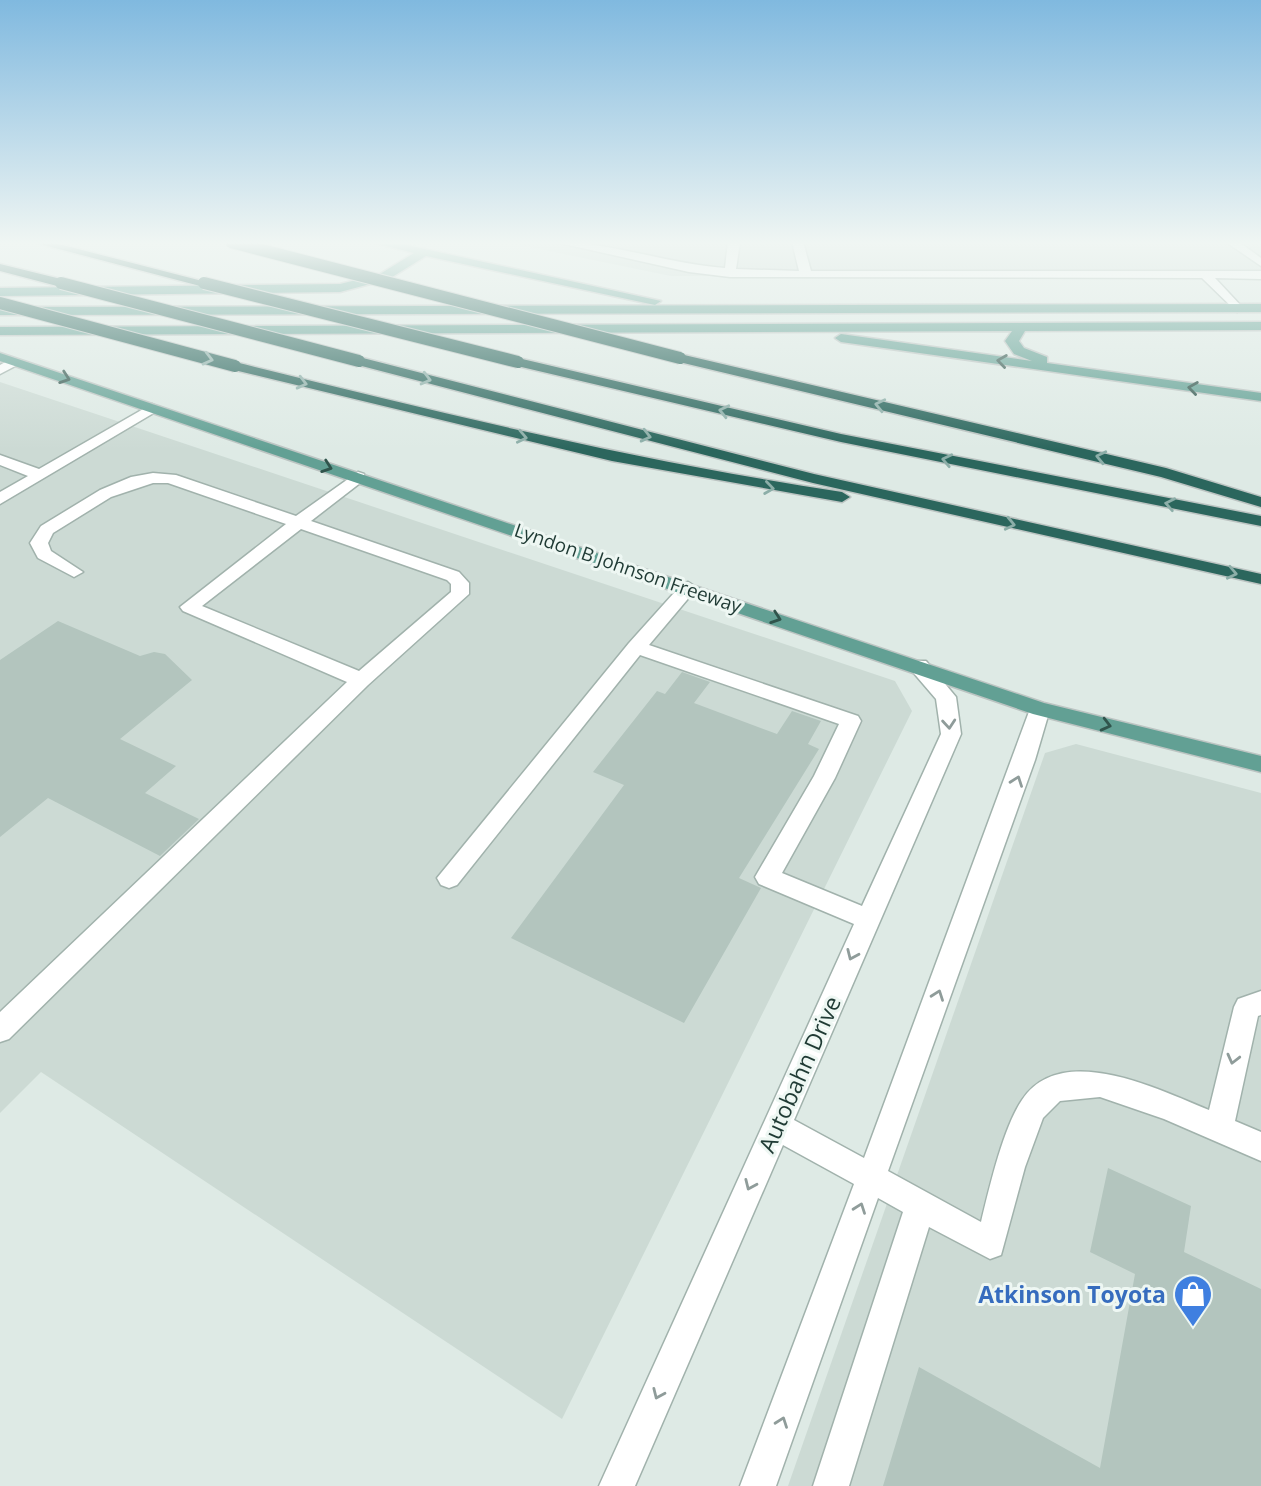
<svg xmlns="http://www.w3.org/2000/svg" width="1261" height="1486" viewBox="0 0 1261 1486" font-family="'Open Sans',sans-serif">
<style>
.built{fill:#ccdad4}
.building{fill:#b3c5be}
.lines{fill:none;stroke-linecap:round;stroke-linejoin:round}
.minor-casing{stroke:#a1b2ac;stroke-width:3}
.major-casing{stroke:#bcc4c2;stroke-width:3}
.highway-casing{stroke:#bcc4c2;stroke-width:3}
.minor{fill:#fff;fill-rule:evenodd}
.major{fill:#62a094;fill-rule:evenodd}
.highway{fill:#2b665d;fill-rule:evenodd}
.highway-bridge-casing{stroke:#bcc4c2;stroke-width:14;stroke-linecap:butt}
.highway-bridge{stroke:#2b665d;stroke-width:12}
.oneway{stroke:#8caea8}
.oneway2{stroke:#30544c}
.oneway3{stroke:#8f9c9a}
.labels{text-anchor:middle;dominant-baseline:central;stroke-width:6;stroke-linejoin:round;paint-order:stroke}
.street-label{font-size:19px;fill:#1f3a34;stroke:#eef7f3}
.near-street-label{font-size:23px;fill:#1f3a34;stroke:#eef7f3}
.near-shop-label{font-size:23px;font-weight:bold;fill:#366cbe;stroke:#eef7f3;text-anchor:end}
</style>
<rect width="100%" height="100%" fill="#deeae5"/>
<g class="built">
<path d="M 505,242 L 1261,242 L 1261,276 L 671,276 Z"/>
<path d="M 0,382 L 895,681 L 912,711 L 562,1419 L 41,1072 L 0,1113 Z"/>
<path d="M 1076,744 L 1261,793 L 1261,1486 L 788,1486 L 1045,753 Z"/>
</g>
<g class="building">
<path d="M 58,621 L 140,656 L 154,652 L 165,654 L 192,680 L 120,739 L 176,766 L 145,793 L 199,819 L 160,856 L 48,798 L 0,837 L 0,660 Z"/>
<path d="M 682,672 L 710,682 L 694,703 L 777,734 L 792,711 L 821,721 L 808,744 L 819,749 L 739,878 L 761,888 L 684,1023 L 511,938 L 624,785 L 593,772 L 657,691 L 665,694 Z"/>
<path d="M 1108,1168 L 1191,1206 L 1184,1252 L 1261,1289 L 1261,1486 L 883,1486 L 919,1367 L 1100,1468 L 1135,1274 L 1090,1252 Z"/>
</g>
<g class="lines">
<defs>
<g id="minor">
<path d="M 555,242 C 612,242 668,264 725,268 L 728,242 L 740,242 L 736,269 L 799,271 L 792,242 L 803,242 L 811,271 L 1261,271 L 1261,279 L 1215,278 L 1243,308 L 1237,312 L 1202,278 L 730,277 L 689,272 Z"/>
<path d="M 1226,242 L 1239,242 L 1261,258 L 1261,266 Z"/>
<path d="M 11,359 L 23,362 L 0,374 L 0,365 Z"/>
<path d="M 152,404 L 159,408 L 157,411 L 0,504 L 0,492 L 28,476 L 0,465 L 0,455 L 39,469 Z"/>
<path d="M 358,472 L 364,474 L 364,480 L 311,521 L 459,572 L 469,583 L 469,594 L 368,685 L 9,1039 L 0,1042 L 0,1012 L 347,682 L 183,611 L 180,607 L 286,524 L 168,483 L 153,483 L 111,497 L 53,533 L 48,543 L 51,551 L 83,572 L 74,577 L 38,558 L 30,543 L 41,526 L 100,490 L 131,477 L 153,473 L 176,475 L 296,516 ZM 301,529 L 447,580 L 451,584 L 451,592 L 359,671 L 202,606 Z"/>
<path d="M 688,582 L 697,588 L 649,645 L 858,716 L 861,721 L 835,778 L 782,873 L 862,906 L 941,734 L 936,699 L 912,671 L 909,666 L 912,661 L 926,661 L 956,697 L 961,734 L 794,1120 L 864,1158 L 1030,709 L 1040,702 L 1050,709 L 1035,760 L 888,1171 L 981,1222 C 989,1189 1003,1128 1022,1100 C 1061,1040 1160,1090 1209,1110 L 1234,1007 L 1238,999 L 1261,991 L 1261,1015 L 1258,1016 L 1235,1121 L 1261,1132 L 1261,1161 L 1164,1119 L 1100,1097 L 1060,1101 L 1043,1118 L 1025,1167 L 1001,1255 L 990,1259 L 929,1227 L 849,1486 L 813,1486 L 903,1212 L 878,1198 L 776,1486 L 740,1486 L 854,1184 L 783,1145 L 635,1486 L 599,1486 L 854,924 L 759,884 L 755,877 L 814,776 L 839,724 L 640,655 L 457,885 L 449,888 L 441,885 L 437,878 L 629,643 L 682,584 Z"/>
</g>
<g id="major">
<path d="M 371,242 L 393,242 L 661,301 L 655,305 L 426,256 L 389,279 L 340,292 L 0,296 L 0,288 L 340,284 L 380,274 L 414,253 Z"/>
<path d="M 1261,304 L 1261,312 L 0,315 L 0,307 Z"/>
<path d="M 1261,322 L 1261,330 L 1025,331 L 1019,341 L 1024,348 L 1047,357 L 1047,363 L 1261,393 L 1261,401 L 841,342 L 835,338 L 841,334 L 1032,361 L 1014,354 L 1005,341 L 1012,331 L 0,335 L 0,327 Z"/>
<path d="M 0,353 L 1044,703 L 1261,756 L 1261,772 L 1033,714 L 0,361 Z"/>
</g>
<g id="highway">
<path d="M 32,242 L 51,242 L 210,283 L 204,287 Z"/>
<path d="M 0,264 L 65,280 L 67,283 L 61,287 L 0,271 Z"/>
<path d="M 680,354 L 1166,468 L 1261,497 L 1261,507 L 1161,477 L 675,361 L 675,355 Z"/>
<path d="M 359,357 L 814,474 L 1261,574 L 1261,584 L 813,483 L 354,364 L 354,358 Z"/>
<path d="M 518,358 L 841,434 L 1261,516 L 1261,526 L 841,442 L 513,365 L 513,359 Z"/>
<path d="M 235,362 C 436,412 637,461 842,492 L 850,497 L 842,502 L 612,461 L 230,369 L 230,363 Z"/>
</g>
</defs>
<use href="#minor" class="minor-casing"/>
<use href="#major" class="major-casing"/>
<use href="#highway" class="highway-casing"/>
<use href="#minor" class="minor"/>
<use href="#major" class="major"/>
<use href="#highway" class="highway"/>
<defs>
<g id="highway-bridge">
<path d="M 231,242 L 680,358"/>
<path d="M 61,283 L 359,361"/>
<path d="M 204,283 L 518,362"/>
<path d="M 0,303 L 235,366"/>
</g>
</defs>
<use href="#highway-bridge" class="highway-bridge-casing"/>
<use href="#highway-bridge" class="highway-bridge"/>
</g>
<defs><path id="oneway-chevron" d="M-2-3.5L2.5 0L-2 3.5" fill="none" stroke-width="1.6" stroke-linecap="round" stroke-linejoin="round" transform="scale(1.75)"/></defs>
<g class="oneway">
<use href="#oneway-chevron" transform="translate(208 359) rotate(14)"/>
<use href="#oneway-chevron" transform="translate(426 379) rotate(15)"/>
<use href="#oneway-chevron" transform="translate(302 383) rotate(14)"/>
<use href="#oneway-chevron" transform="translate(880 405) rotate(-167)"/>
<use href="#oneway-chevron" transform="translate(724 411) rotate(-167)"/>
<use href="#oneway-chevron" transform="translate(646 436) rotate(14)"/>
<use href="#oneway-chevron" transform="translate(522 437) rotate(12)"/>
<use href="#oneway-chevron" transform="translate(1101 457) rotate(-167)"/>
<use href="#oneway-chevron" transform="translate(947 460) rotate(-168)"/>
<use href="#oneway-chevron" transform="translate(769 488) rotate(8)"/>
<use href="#oneway-chevron" transform="translate(1170 504) rotate(-169)"/>
<use href="#oneway-chevron" transform="translate(1010 524) rotate(13)"/>
<use href="#oneway-chevron" transform="translate(1232 573) rotate(12)"/>
</g>
<g class="oneway2">
<use href="#oneway-chevron" transform="translate(1002 361) rotate(-172)"/>
<use href="#oneway-chevron" transform="translate(65 378) rotate(19)"/>
<use href="#oneway-chevron" transform="translate(1193 388) rotate(-172)"/>
<use href="#oneway-chevron" transform="translate(327 467) rotate(19)"/>
<use href="#oneway-chevron" transform="translate(776 618) rotate(19)"/>
<use href="#oneway-chevron" transform="translate(1106 725) rotate(14)"/>
</g>
<g class="oneway3">
<use href="#oneway-chevron" transform="translate(949 724) rotate(85)"/>
<use href="#oneway-chevron" transform="translate(1017 781) rotate(-70)"/>
<use href="#oneway-chevron" transform="translate(852 955) rotate(114)"/>
<use href="#oneway-chevron" transform="translate(938 995) rotate(-70)"/>
<use href="#oneway-chevron" transform="translate(1233 1059) rotate(104)"/>
<use href="#oneway-chevron" transform="translate(750 1185) rotate(114)"/>
<use href="#oneway-chevron" transform="translate(860 1208) rotate(-70)"/>
<use href="#oneway-chevron" transform="translate(658 1394) rotate(114)"/>
<use href="#oneway-chevron" transform="translate(782 1422) rotate(-70)"/>
</g>
<linearGradient id="sky" x2="0" y2="1"><stop stop-color="#80b9df"/><stop offset="0.54" stop-color="#f0f6f3"/><stop offset="1" stop-color="#f0f6f3" stop-opacity="0"/></linearGradient>
<rect width="1261" height="450" fill="url(#sky)"/>
<defs>
<symbol id="shop-pin" viewBox="-11 -11 22 30"><path d="M0 17L-7.5 6A9.5 9.5 0 1 1 7.5 6Z" fill="#3f7fe0" stroke="#eef7f3"/><path d="M-5-2.5h2.3a2.7 3.5 0 0 1 5.4 0H5L5.5 6h-11ZM-1.5-2.5h3a1.5 2.3 0 0 0-3 0Z" fill="#fff"/></symbol>
</defs>
<g fill-rule="evenodd">
<use href="#shop-pin" x="1171" y="1272" width="44" height="60"/>
</g>
<g class="labels">
<g class="street-label">
<text transform="translate(628 568) rotate(19)">Lyndon B Johnson Freeway</text>
</g>
<g class="near-street-label">
<text transform="translate(799 1074) rotate(-66)">Autobahn Drive</text>
</g>
<g class="near-shop-label">
<text x="1166" y="1294">Atkinson Toyota</text>
</g>
</g>
</svg>
